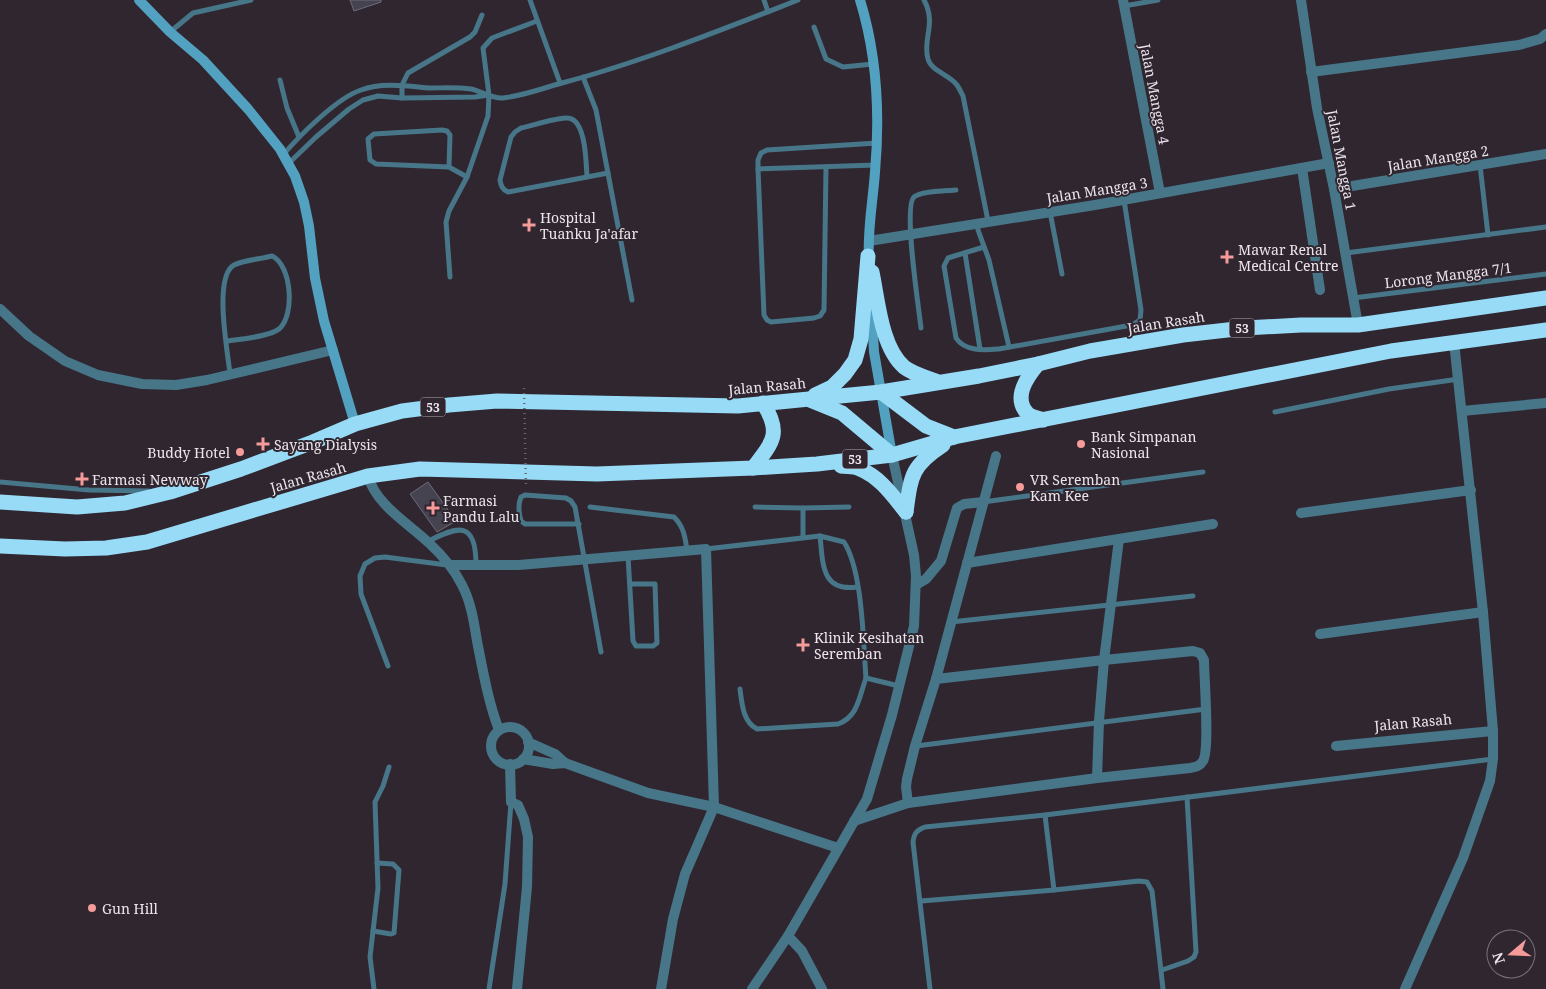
<svg xmlns="http://www.w3.org/2000/svg" width="1546" height="989" viewBox="0 0 1546 989" font-family="'Noto Serif',serif">
<style>
.building{fill:#464351;stroke:#6e6b7a}
.lines{fill:none;stroke-linecap:round;stroke-linejoin:round}
.lane{stroke:#477689;stroke-width:5}
.street{stroke:#477689;stroke-width:10}
.secondary{stroke:#53a1c0;stroke-width:10}
.highway{stroke:#97dbf7;stroke-width:15}
.path-bridge{stroke:#6d646d;stroke-width:2.5;stroke-dasharray:1 4;stroke-linecap:butt}
.poi-dot{fill:#f59b99;stroke:#302630;stroke-width:2}
.labels{text-anchor:middle;dominant-baseline:central;stroke-width:4;stroke-linejoin:round;paint-order:stroke}
.shield{fill:#302630;stroke:#b4acb4;stroke-width:1}
.shield-label{font-size:12px;font-weight:bold;fill:#ece5ec}
.street-label{font-size:14px;fill:#ece5ec;stroke:#302630}
.poi-label{font-size:14px;fill:#ece5ec;stroke:#302630;text-anchor:start}
</style>
<rect width="100%" height="100%" fill="#302630"/>
<g class="building">
<path d="M 350,0 L 381,0 L 381,2 L 354,11 Z"/>
<path d="M 428,482 L 456,521 L 437,532 L 410,494 Z"/>
</g>
<g class="lines">
<g class="lane">
<path d="M 530,0 L 560,83"/>
<path d="M 764,0 L 768,12"/>
<path d="M 924,0 C 937,24 922,39 928,59 C 931,71 950,75 957,85 C 959,88 961,92 963,96 L 988,221"/>
<path d="M 1124,6 L 1158,0"/>
<path d="M 814,27 L 826,59 L 843,67 L 873,64"/>
<path d="M 170,32 L 193,13 L 251,0"/>
<path d="M 583,77 L 596,110 L 632,300"/>
<path d="M 280,80 L 287,108 L 299,137"/>
<path d="M 402,98 L 402,85 L 408,73 L 470,37 L 475,32 L 482,15"/>
<path d="M 283,155 C 300,135 337,98 361,90 C 382,82 407,86 429,88 C 443,88 457,87 471,89 C 481,91 492,99 503,98 C 523,96 543,88 562,83 C 641,62 721,30 798,0"/>
<path d="M 288,164 L 316,137 L 349,109 L 363,100 L 378,96 L 402,98 L 475,97 L 489,95"/>
<path d="M 1480,165 L 1488,235"/>
<path d="M 449,167 L 450,135 L 447,131 L 442,130 L 374,134 L 368,139 L 370,160 L 376,164 L 449,167 L 467,177"/>
<path d="M 826,167 L 824,310 L 820,316 L 814,318 L 771,322 L 767,320 L 764,315 L 758,169 L 758,160 L 761,153 L 767,150 L 877,143"/>
<path d="M 758,169 L 876,165"/>
<path d="M 587,177 C 586,162 586,118 567,118 C 558,117 531,126 521,128 L 515,132 L 511,137 L 500,180 C 501,186 502,189 508,192 L 608,173"/>
<path d="M 1050,212 L 1062,274"/>
<path d="M 978,224 L 978,230 L 989,260 L 1009,347"/>
<path d="M 984,247 L 948,258 L 944,266 L 956,338 C 965,352 985,350 999,349 L 1132,325 L 1140,320 L 1141,310 L 1124,200"/>
<path d="M 965,253 L 980,349"/>
<path d="M 1346,253 L 1546,227"/>
<path d="M 450,277 L 446,222 L 449,211 L 467,177 L 488,116 L 489,95 L 483,48 L 492,38 L 537,21"/>
<path d="M 1353,298 L 1546,274"/>
<path d="M 921,328 C 919,309 903,207 914,197 C 921,191 946,191 956,190"/>
<path d="M 226,341 C 240,339 269,337 279,329 C 295,316 292,265 272,256 C 261,259 244,260 234,265 C 213,277 228,353 230,374"/>
<path d="M 1275,412 L 1389,389 L 1459,379"/>
<path d="M 0,482 L 89,490 L 149,491"/>
<path d="M 983,502 L 1203,472"/>
<path d="M 590,507 L 674,517 C 684,527 685,537 687,550"/>
<path d="M 755,507 L 803,508"/>
<path d="M 579,524 L 525,524 L 521,521 C 519,514 518,504 521,497 L 525,495 L 566,498 L 571,501 L 575,507 L 601,652"/>
<path d="M 820,536 C 823,563 821,592 857,587"/>
<path d="M 803,537 L 803,508 L 849,507"/>
<path d="M 427,542 C 459,525 476,521 476,565"/>
<path d="M 706,549 L 820,536 L 844,542 C 863,572 863,642 866,678 L 899,686"/>
<path d="M 628,556 L 633,641 L 636,646 L 653,646 L 657,643 L 655,584 L 630,584"/>
<path d="M 951,622 L 1193,596"/>
<path d="M 388,666 L 361,594 L 360,576 L 365,564 L 375,558 L 385,557 L 447,565"/>
<path d="M 740,689 C 742,704 743,722 757,729 L 838,724 C 858,717 859,697 866,678"/>
<path d="M 916,746 L 1206,709"/>
<path d="M 1045,815 L 1054,890"/>
<path d="M 921,901 L 1054,890 L 1139,881 L 1147,882 L 1152,891 L 1163,989"/>
<path d="M 373,931 L 391,934 L 394,933 L 399,870 L 393,864 L 377,863"/>
<path d="M 1162,970 L 1188,961 L 1194,957 L 1196,952 L 1187,797"/>
<path d="M 374,989 L 370,957 L 378,888 L 375,802 L 383,786 L 389,767"/>
<path d="M 489,989 L 505,884 L 511,802"/>
<path d="M 930,989 L 913,842 C 914,833 917,830 925,827 L 1045,815 L 1493,759"/>
</g>
<g class="street">
<path d="M 1123,0 L 1160,193"/>
<path d="M 1301,0 L 1317,108 L 1334,189 L 1358,325"/>
<path d="M 1311,72 L 1519,45 L 1540,39 L 1546,34"/>
<path d="M 1302,168 L 1320,290"/>
<path d="M 1334,189 L 1546,154"/>
<path d="M 869,241 L 1095,205 L 1329,163"/>
<path d="M 0,309 L 29,336 L 65,361 L 98,375 L 142,384 L 176,385 L 207,380 L 333,350"/>
<path d="M 1462,411 L 1546,403"/>
<path d="M 368,476 C 376,505 408,523 429,543 C 442,555 454,569 462,585 C 471,602 474,622 477,641 C 483,671 488,701 499,730"/>
<path d="M 1301,513 L 1471,490"/>
<path d="M 967,563 L 1213,524"/>
<path d="M 450,565 L 519,565 L 706,549 L 714,807 L 685,874 L 673,919 L 661,989"/>
<path d="M 916,585 L 926,579 L 941,561 L 957,508 L 964,504 L 983,502"/>
<path d="M 1320,634 L 1483,612"/>
<path d="M 936,679 L 996,456"/>
<circle cx="510" cy="746" r="19"/>
<path d="M 528,742 L 555,754 L 565,763"/>
<path d="M 1336,746 L 1493,731"/>
<path d="M 523,759 L 553,764 L 565,763 L 648,793 L 714,807 L 838,848"/>
<path d="M 510,764 L 511,802 L 518,805 L 524,819 L 528,837 L 527,887 L 517,989"/>
<path d="M 908,803 L 906,787 L 907,779 L 915,746 L 936,679 L 1104,660 L 1099,721 L 1097,778"/>
<path d="M 854,821 L 908,803 L 1097,778 L 1190,768 C 1196,767 1200,766 1203,761 C 1210,750 1204,676 1204,660 L 1200,653 L 1193,651 L 1104,660 L 1119,539"/>
<path d="M 788,936 L 802,951 L 822,989"/>
<path d="M 752,989 L 788,936 L 867,799 L 892,715 L 914,626 L 916,576 L 914,555 L 892,455"/>
<path d="M 1405,989 L 1463,858 L 1490,781 L 1493,759 L 1493,731 L 1483,612 L 1454,342"/>
</g>
<g class="secondary">
<path d="M 139,0 L 170,32 L 203,60 L 248,109 L 280,149 L 295,176 L 304,202 L 309,226 L 315,278 L 324,321 L 355,424"/>
<path d="M 860,0 C 877,55 880,115 875,172 C 873,201 867,231 869,260"/>
<path d="M 871,300 L 874,352 L 892,455"/>
</g>
<g class="highway">
<path d="M 872,272 C 878,300 881,347 904,367 C 913,374 925,377 936,381"/>
<path d="M 1038,364 C 1027,377 1012,398 1028,414 C 1032,417 1038,418 1043,420"/>
<path d="M 881,392 L 926,426 L 954,437"/>
<path d="M 815,395 L 832,387 L 845,374 L 855,360 L 861,339 L 868,256"/>
<path d="M 810,400 L 842,413 L 892,455"/>
<path d="M 841,466 C 847,467 855,466 860,469 C 880,477 893,496 906,512"/>
<path d="M 753,468 C 773,442 782,433 763,403"/>
<path d="M 0,502 L 77,507 L 125,503 L 170,492 L 241,469 L 313,442 L 355,424 L 402,411 L 449,405 L 497,401 L 738,406 L 881,392 L 979,376 L 1038,364 L 1090,351 L 1183,335 L 1245,328 L 1301,325 L 1358,325 L 1546,298"/>
<path d="M 906,512 C 911,476 911,466 943,445"/>
<path d="M 0,546 L 65,549 L 106,548 L 147,542 L 368,476 L 420,469 L 597,474 L 753,468 L 817,464 L 892,455 L 954,437 L 1391,351 L 1546,330"/>
</g>
<path class="path-bridge" d="M 524,388 L 526,487"/>
</g>
<g class="poi-dot">
<path d="M526.5 217.5h5v5h5v5h-5v5h-5v-5h-5v-5h5z"/>
<path d="M1224.5 249.5h5v5h5v5h-5v5h-5v-5h-5v-5h5z"/>
<path d="M260.5 436.5h5v5h5v5h-5v5h-5v-5h-5v-5h5z"/>
<circle cx="1081" cy="444" r="5"/>
<circle cx="240" cy="452" r="5"/>
<path d="M79.5 471.5h5v5h5v5h-5v5h-5v-5h-5v-5h5z"/>
<circle cx="1020" cy="487" r="5"/>
<path d="M430.5 500.5h5v5h5v5h-5v5h-5v-5h-5v-5h5z"/>
<path d="M800.5 637.5h5v5h5v5h-5v5h-5v-5h-5v-5h5z"/>
<circle cx="92" cy="908" r="5"/>
</g>
<g class="labels">
<g class="shield">
<rect x="1229.5" y="318.5" width="25" height="19" rx="4"/>
<rect x="420.5" y="397.5" width="25" height="19" rx="4"/>
<rect x="842.5" y="449.5" width="25" height="19" rx="4"/>
</g>
<g class="shield-label">
<text x="1242" y="328">53</text>
<text x="433" y="407">53</text>
<text x="855" y="459">53</text>
</g>
<g class="street-label">
<text transform="translate(1155 94) rotate(79)">Jalan Mangga 4</text>
<text transform="translate(1438 158) rotate(-9)">Jalan Mangga 2</text>
<text transform="translate(1342 160) rotate(79)">Jalan Mangga 1</text>
<text transform="translate(1097 190) rotate(-9)">Jalan Mangga 3</text>
<text transform="translate(1448 275) rotate(-7)">Lorong Mangga 7/1</text>
<text transform="translate(1166 322) rotate(-9)">Jalan Rasah</text>
<text transform="translate(767 386) rotate(-5)">Jalan Rasah</text>
<text transform="translate(308 477) rotate(-16)">Jalan Rasah</text>
<text transform="translate(1413 722) rotate(-5)">Jalan Rasah</text>
</g>
<g class="poi-label">
<text x="540" y="217">Hospital<tspan x="540" dy="16">Tuanku Ja'afar</tspan></text>
<text x="1238" y="249">Mawar Renal<tspan x="1238" dy="16">Medical Centre</tspan></text>
<text x="1091" y="436">Bank Simpanan<tspan x="1091" dy="16">Nasional</tspan></text>
<text x="274" y="444">Sayang Dialysis</text>
<text x="230" y="452" text-anchor="end">Buddy Hotel</text>
<text x="92" y="479">Farmasi Newway</text>
<text x="1030" y="479">VR Seremban<tspan x="1030" dy="16">Kam Kee</tspan></text>
<text x="443" y="500">Farmasi<tspan x="443" dy="16">Pandu Lalu</tspan></text>
<text x="814" y="637">Klinik Kesihatan<tspan x="814" dy="16">Seremban</tspan></text>
<text x="102" y="908">Gun Hill</text>
</g>
</g>
<g transform="translate(1511 954) rotate(251)"><circle r="24" fill="#302630" stroke="#7b727b"/>
<path d="M0-4L9 19L0 12L-9 19Z" fill="#f59b99"/>
<text y="-8" font-size="14" font-weight="bold" text-anchor="middle" fill="#ece5ec">N</text>
</g>
</svg>
